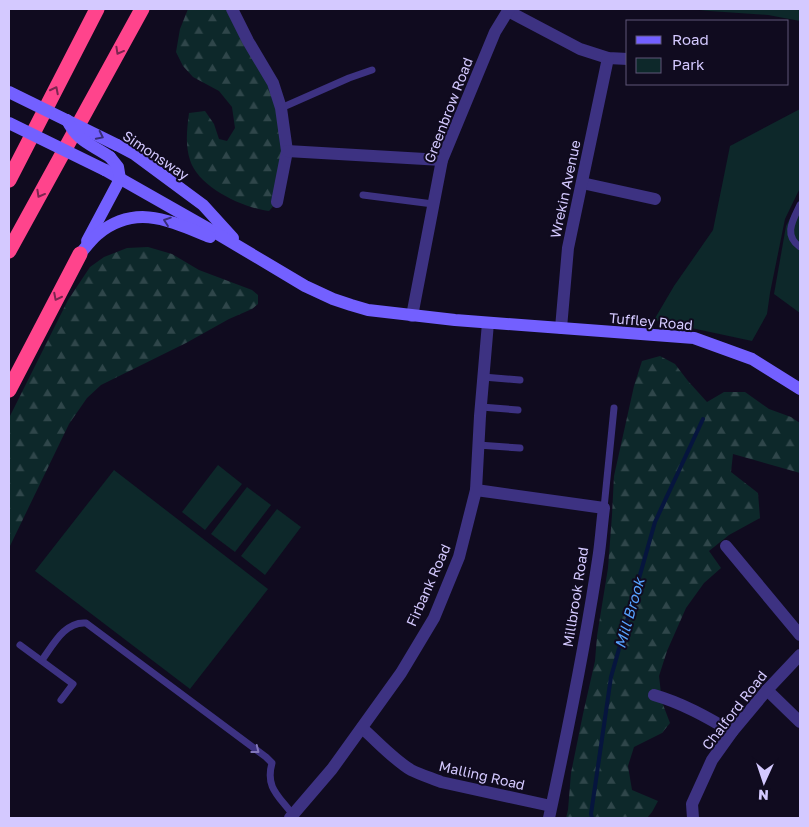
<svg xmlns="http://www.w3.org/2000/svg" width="809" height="827" viewBox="0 0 809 827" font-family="'Golos Text',sans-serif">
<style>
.forest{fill:url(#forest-firs)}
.green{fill:#0d282a}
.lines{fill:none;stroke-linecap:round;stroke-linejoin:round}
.stream{stroke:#06153e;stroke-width:4}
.lane{stroke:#3d3282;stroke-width:7}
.street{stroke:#3d3282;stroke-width:12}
.secondary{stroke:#7360ff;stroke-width:12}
.highway{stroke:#ff448c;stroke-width:15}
.secondary-bridge{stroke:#7360ff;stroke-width:12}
.oneway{stroke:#7c2550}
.oneway2{stroke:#382d79}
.oneway3{stroke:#8176ba}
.labels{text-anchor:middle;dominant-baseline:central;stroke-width:4;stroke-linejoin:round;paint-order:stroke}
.street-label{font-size:14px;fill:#d4c9ff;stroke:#100b1f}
.water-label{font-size:15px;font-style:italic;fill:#57a2ff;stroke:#100b1f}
</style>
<defs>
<pattern id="forest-firs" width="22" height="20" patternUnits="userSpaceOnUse" patternTransform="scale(1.25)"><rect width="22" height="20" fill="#0d282a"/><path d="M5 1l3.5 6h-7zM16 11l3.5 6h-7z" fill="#2f464a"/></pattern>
</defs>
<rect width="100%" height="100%" fill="#100b1f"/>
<g class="forest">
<path d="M 188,9 L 232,9 L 273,83 L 287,151 L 277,202 L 269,211 C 243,208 198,187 190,160 C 185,145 187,129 189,113 L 205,111 L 214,124 L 219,139 L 227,141 L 235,128 L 232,107 L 219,91 L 193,77 L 183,66 L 176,52 L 180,29 Z"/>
<path d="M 148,247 L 172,254 L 199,270 L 252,290 L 258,295 L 258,304 L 252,309 L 229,319 L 186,343 L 101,385 L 87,398 L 69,424 L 9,548 L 9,418 L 68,300 L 90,267 L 104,257 L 127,248 Z"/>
<path d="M 660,356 L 675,364 L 688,381 L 707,402 L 724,392 L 745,392 L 769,409 L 791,417 L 800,423 L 800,473 L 733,454 L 731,472 L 758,493 L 760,518 L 729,535 L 709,551 L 721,568 L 704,583 L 686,608 L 667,651 L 659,676 L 662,702 L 670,723 L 662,733 L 634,747 L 628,766 L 632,790 L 658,801 L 652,812 L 647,818 L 566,818 L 568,810 L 571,773 L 583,714 L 595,661 L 597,636 L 608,568 L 612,515 L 614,476 L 634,386 L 642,361 Z"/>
</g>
<g class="green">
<path d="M 690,9 L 800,9 L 800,21 L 768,15 L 709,11 Z"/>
<path d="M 800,109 L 800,188 L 785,219 L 770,293 L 767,314 L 752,341 L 654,320 L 674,286 L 713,230 L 730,146 Z"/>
<path d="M 800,199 L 800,313 L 774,294 L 786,226 Z"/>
<path d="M 218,465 L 242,484 L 205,530 L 182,512 Z"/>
<path d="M 114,470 L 268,589 L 190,689 L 35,571 Z"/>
<path d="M 247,487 L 271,505 L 235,552 L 211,534 Z"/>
<path d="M 277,509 L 301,527 L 265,575 L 241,556 Z"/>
</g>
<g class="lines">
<path class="stream" d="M 592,818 L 591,814 L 611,677 L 655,522 L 703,419"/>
<g class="lane">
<path d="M 281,108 L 349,78 L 372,70"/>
<path d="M 363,195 L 433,204"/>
<path d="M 800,205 C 793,220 783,235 800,247"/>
<path d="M 483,377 L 520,380"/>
<path d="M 481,407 L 518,410"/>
<path d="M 478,445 L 520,448"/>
<path d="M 604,508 L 614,408"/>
<path d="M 20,645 L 73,684 L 61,700"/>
<path d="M 42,660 C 53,645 65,621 86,623 L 266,757 L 272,763 C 265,788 279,796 293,815"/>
</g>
<g class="street">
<path d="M 232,9 L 248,41 L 273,83 L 281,108 L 287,151 L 277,202"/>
<path d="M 508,11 L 580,49 L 608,58 L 628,59"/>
<path d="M 287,151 L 442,160"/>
<path d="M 582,183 L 655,199"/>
<path d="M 412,316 L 442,160 L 495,32 L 509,9"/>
<path d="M 561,328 L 568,248 L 608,58"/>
<path d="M 476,490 L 604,508 C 602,523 601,538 599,553 C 586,642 568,730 549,818"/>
<path d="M 726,546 L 800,635"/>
<path d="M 767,690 L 800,722"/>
<path d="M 654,695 C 682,703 707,717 732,732"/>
<path d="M 362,728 C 378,742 393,759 411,770 C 421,775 431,778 441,782 L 551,806"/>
<path d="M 290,818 L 332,769 L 401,673 L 434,618 L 459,557 L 476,490 L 480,416 L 488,323"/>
<path d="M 693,818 L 692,804 L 712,760 L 732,732 L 767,690 L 800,655"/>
</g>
<g class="secondary">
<path d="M 117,145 L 134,154 L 203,205 L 233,238"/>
<path d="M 105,170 L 216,233 L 305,286 L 333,299 L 351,305 L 368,310 L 455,320 L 694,338 L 752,359 L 800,389"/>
<path d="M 87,241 L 120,179 L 118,167 L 110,157"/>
<path d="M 80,254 C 86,247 91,240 98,234 C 136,203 170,221 210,237"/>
</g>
<g class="highway">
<path d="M 9,180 L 97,9"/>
<path d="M 9,251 L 142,9"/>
<path d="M 9,390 L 80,254"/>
</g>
<g class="secondary-bridge">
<path d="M 9,92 L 117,145"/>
<path d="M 67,120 C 78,142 91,144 110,157"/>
<path d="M 9,123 L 105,170"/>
</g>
</g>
<defs><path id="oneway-chevron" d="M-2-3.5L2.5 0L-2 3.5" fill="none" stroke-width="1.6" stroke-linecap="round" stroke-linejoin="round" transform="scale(1.25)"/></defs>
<g class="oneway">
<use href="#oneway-chevron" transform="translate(119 51) rotate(119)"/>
<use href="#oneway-chevron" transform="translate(55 90) rotate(-63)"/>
<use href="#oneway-chevron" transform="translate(40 194) rotate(119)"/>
<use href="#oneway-chevron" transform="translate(57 297) rotate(117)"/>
</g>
<g class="oneway2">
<use href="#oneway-chevron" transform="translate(100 136) rotate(26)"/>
<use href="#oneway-chevron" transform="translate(167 221) rotate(-161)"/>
</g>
<use class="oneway3" href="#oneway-chevron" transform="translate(256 750) rotate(38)"/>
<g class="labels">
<g class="street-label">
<text transform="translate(448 110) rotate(-69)">Greenbrow Road</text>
<text transform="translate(156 155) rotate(34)">Simonsway</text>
<text transform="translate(565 189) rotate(-78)">Wrekin Avenue</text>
<text transform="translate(651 321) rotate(5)">Tuffley Road</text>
<text transform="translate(428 585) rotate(-66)">Firbank Road</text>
<text transform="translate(575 597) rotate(-81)">Millbrook Road</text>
<text transform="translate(734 710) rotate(-52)">Chalford Road</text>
<text transform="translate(482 775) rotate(13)">Malling Road</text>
</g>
<g class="water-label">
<text transform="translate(629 613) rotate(-74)">Mill Brook</text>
</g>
</g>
<rect width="809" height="827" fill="none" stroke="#d4c9ff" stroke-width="20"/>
<rect x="626" y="20" width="162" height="65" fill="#100b1f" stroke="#5e5779"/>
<rect x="636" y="36" width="25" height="8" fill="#7360ff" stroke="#5e5779"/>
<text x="672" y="45" font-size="15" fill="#d4c9ff">Road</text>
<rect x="636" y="58" width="25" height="15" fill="#0d282a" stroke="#5e5779"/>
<text x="672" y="70" font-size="15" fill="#d4c9ff">Park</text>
<g transform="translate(764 782) rotate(183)" stroke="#100b1f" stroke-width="4" paint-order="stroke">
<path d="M0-4L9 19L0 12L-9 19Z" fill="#d4c9ff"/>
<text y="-8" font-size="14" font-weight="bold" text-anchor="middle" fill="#d4c9ff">N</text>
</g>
</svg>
